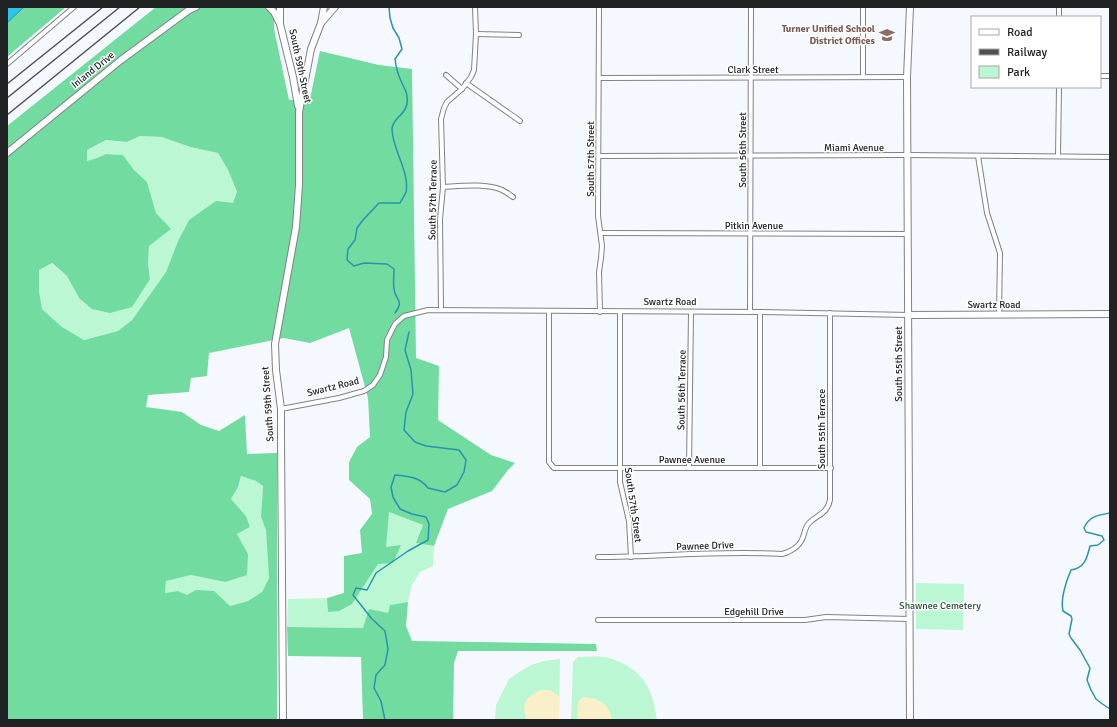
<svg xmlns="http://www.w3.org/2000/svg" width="1117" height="727" viewBox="0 0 1117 727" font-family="Signika,sans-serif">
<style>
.green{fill:#bbf7d2}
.forest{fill:#72dba0;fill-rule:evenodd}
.sand{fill:#f9efc9}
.water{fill:#2dc4ea;stroke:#2993af}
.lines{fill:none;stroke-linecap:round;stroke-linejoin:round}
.stream{stroke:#2993af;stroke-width:1.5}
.street-casing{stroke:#808287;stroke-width:6}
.secondary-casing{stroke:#808287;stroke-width:8}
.street{stroke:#fff;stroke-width:4}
.secondary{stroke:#fff;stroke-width:6}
.rail{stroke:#4f5053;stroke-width:1.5}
.labels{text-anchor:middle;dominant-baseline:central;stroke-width:3;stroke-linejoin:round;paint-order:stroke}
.education-label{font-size:10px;font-weight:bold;fill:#785e54;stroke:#fff;text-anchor:end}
.street-label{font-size:10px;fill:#212224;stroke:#fff}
.park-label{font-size:10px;fill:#255138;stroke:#fff}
</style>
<rect width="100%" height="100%" fill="#f6f8ff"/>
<g class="green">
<path d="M 140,136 L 162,137 L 190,147 L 218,153 L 228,170 L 237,193 L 233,203 L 189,220 L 178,241 L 166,272 L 132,320 L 118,331 L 84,340 L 62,327 L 42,309 L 39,291 L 39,270 L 51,263 L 67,276 L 79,298 L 150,279 L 148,264 L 149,246 L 170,229 L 156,213 L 147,182 L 134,170 L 123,155 L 106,154 L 97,158 L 87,161 L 87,150 L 106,140 L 127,142 Z"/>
<path d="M 241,476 L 256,481 L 263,486 L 261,517 L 266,529 L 269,578 L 262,592 L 248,601 L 230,606 L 187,595 L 178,591 L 165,593 L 166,580 L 191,575 L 225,582 L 248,554 L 237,534 L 250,527 L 246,516 L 231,499 L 238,487 Z"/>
<path d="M 389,512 L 423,525 L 417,543 L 434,546 L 433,566 L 420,572 L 412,585 L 408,602 L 390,605 L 388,613 L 363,628 L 287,627 L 288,599 L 327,598 L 329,612 L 352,603 L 378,564 L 401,546 L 385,547 Z"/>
<path d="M 916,583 L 964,584 L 963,630 L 916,629 Z"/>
<path d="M 578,657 C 586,657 595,656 603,657 C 611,658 619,661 626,665 C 649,679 653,695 657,720 L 571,720 L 573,662 Z"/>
<path d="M 560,659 L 559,720 L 495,720 L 496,705 L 509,679 L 519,672 L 531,665 L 544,661 Z"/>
</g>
<g class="forest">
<path d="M 24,7 L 66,7 L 7,57 L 7,23 Z"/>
<path d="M 156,7 L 275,7 L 274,29 L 289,100 L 310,99 L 320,51 L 379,65 L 412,69 L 416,358 L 439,366 L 438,420 L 491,455 L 515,463 L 508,470 L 492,491 L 448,509 L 434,546 L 416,543 L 423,525 L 389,512 L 386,547 L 401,545 L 393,563 L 378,564 L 352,604 L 339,611 L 328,612 L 327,598 L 344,593 L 344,556 L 362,553 L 360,530 L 372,514 L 370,499 L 349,480 L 349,462 L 357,447 L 370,437 L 368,398 L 349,328 L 310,343 L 284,338 L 209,353 L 207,376 L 191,378 L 189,392 L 148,395 L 146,407 L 182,412 L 201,425 L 219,431 L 245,415 L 247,454 L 277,453 L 277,720 L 7,720 L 7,126 ZM 140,136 L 162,137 L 190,147 L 218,153 L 228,170 L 237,192 L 233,203 L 216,201 L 189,220 L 178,241 L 166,272 L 132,320 L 118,331 L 84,340 L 62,327 L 42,309 L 39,291 L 39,270 L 52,263 L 67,276 L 79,298 L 92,309 L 110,313 L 132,307 L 150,279 L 148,264 L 149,246 L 171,229 L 156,213 L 147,182 L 134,170 L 123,155 L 106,154 L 97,158 L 87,161 L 87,150 L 106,140 L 127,142 ZM 241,476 L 256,481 L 263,486 L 261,517 L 266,530 L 269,578 L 262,592 L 248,601 L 230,606 L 214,591 L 196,590 L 187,595 L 178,591 L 165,593 L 166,581 L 191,575 L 225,582 L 247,575 L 248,554 L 237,534 L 250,527 L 246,516 L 231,499 L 238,487 Z"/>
<path d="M 408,602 L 406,626 L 412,641 L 596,644 L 597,651 L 458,651 L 454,663 L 453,720 L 363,720 L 361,657 L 288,656 L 287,627 L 363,628 L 369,609 L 388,613 L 390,605 Z"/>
</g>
<g class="sand">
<path d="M 541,690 L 550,690 L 559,696 L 559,720 L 526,720 C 522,703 525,697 541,690 Z"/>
<path d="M 584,697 C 600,699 609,703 612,720 L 578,720 C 578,711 575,701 584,697 Z"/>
</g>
<path class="water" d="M 7,7 L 24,7 L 7,23 Z"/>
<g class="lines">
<g class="stream">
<path d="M 389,7 L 390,18 L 393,28 L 399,38 L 402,49 L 395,59 C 396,68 398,75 402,83 C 404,88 407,92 407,97 C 410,114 392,117 392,129 C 392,149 410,172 406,192 C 405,195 402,199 400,203 L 379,203 L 363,220 L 357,228 L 355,240 L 348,249 L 347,260 L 354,266 L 364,263 L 387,264 L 394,269 C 394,275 393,283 394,289 C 395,301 405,299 395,313"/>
<path d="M 1110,513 C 1099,515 1089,516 1084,528 L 1086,532 L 1102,536 L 1104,540 L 1098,545 L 1090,546 C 1087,558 1085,568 1071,570 C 1066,582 1060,598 1063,611 L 1071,616 L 1072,619 L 1069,634 L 1071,638 L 1080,650 L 1090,668 L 1087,680 L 1091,690 L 1096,699 L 1101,703 L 1110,709"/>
<path d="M 385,720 L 381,701 L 374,688 L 376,675 L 385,665 L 388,649 L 385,631 L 372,619 L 353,595 L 356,588 L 367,590 L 376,573 L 408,551 L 428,540 L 429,524 L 426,517 L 412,514 L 400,509 L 393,497 L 391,487 L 395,475 C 408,476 420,477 428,488 L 445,492 L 457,485 L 464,472 L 466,460 L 459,450 L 426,446 L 415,442 L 404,430 L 406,412 L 413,394 L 411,370 L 405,350 L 409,332"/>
</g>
<defs>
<g id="street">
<path d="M 599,7 L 598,216 L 602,246 L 601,258 L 599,272 L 600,312"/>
<path d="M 863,7 L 863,77"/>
<path d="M 1059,7 L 1059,17"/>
<path d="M 476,34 L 519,35"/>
<path d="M 7,64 L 74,7"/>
<path d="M 446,75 L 462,89"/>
<path d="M 1100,76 L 1110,76"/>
<path d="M 599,78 L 907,77"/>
<path d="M 466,83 L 520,121"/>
<path d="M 599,156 L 907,155 L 1110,157"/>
<path d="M 978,156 L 987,213 L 1000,253 L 999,315"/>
<path d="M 1058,156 L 1059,87"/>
<path d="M 443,187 C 461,186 486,183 502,190 C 506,192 509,194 513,197"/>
<path d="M 601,233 L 908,234"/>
<path d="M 441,309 L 440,219 L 443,187 L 441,119 L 444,108 L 447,102 L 462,89 L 471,77 L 474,70 L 476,34 L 475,7"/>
<path d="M 549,311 L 549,462 L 554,468 L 831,468"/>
<path d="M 620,312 L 620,482 L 629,521 L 631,557"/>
<path d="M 750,312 L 751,7"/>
<path d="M 281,409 L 339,398 L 364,391 L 373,385 L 380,375 L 386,357 L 387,340 L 395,324 L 404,316 L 428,310 L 760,312 L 909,315"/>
<path d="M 689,468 L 691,312"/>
<path d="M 760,468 L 760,312"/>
<path d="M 598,557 C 659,557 720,550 782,554 C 793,551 801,546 804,534 C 805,530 806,526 809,523 C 818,514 827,514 830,500 L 830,313"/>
<path d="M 598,620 L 805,620 L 826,617 L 910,619"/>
</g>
<g id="secondary">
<path d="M 269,7 L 274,12 L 279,22"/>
<path d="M 280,7 L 280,24 L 293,77 L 298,106"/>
<path d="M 910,7 L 907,77 L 910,720"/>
<path d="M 322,22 L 335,7"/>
<path d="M 7,153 L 121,60 L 189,10 L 196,7"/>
<path d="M 909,315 L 1110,314"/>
<path d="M 283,720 L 281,435 L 281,409 L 276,370 L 275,344 L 296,227 L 299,185 L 299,112 L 311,49 L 321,23 L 324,7"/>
</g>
</defs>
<use href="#street" class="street-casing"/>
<use href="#secondary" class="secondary-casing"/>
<use href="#street" class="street"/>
<use href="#secondary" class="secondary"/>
<g class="rail">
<path d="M 7,84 L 103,7"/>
<path d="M 7,98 L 120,7"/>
<path d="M 7,115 L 140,7"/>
</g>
</g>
<defs>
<symbol id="school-bare" viewBox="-9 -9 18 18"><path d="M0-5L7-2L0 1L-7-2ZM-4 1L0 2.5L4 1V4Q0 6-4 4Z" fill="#8d6e63" stroke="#fff" stroke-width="2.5" paint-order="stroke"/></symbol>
</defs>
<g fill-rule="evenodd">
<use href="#school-bare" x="876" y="24" width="22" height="22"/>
</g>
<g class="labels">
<g class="education-label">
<text x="875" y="29">Turner Unified School<tspan x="875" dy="12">District Offices</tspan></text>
</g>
<g class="street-label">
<text transform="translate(300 66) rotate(78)">South 59th Street</text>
<text transform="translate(93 70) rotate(-39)">Inland Drive</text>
<text x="753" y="70">Clark Street</text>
<text x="854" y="148">Miami Avenue</text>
<text transform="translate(743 150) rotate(-90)">South 56th Street</text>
<text transform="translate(591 159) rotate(-90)">South 57th Street</text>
<text transform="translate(433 200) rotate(-89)">South 57th Terrace</text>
<text x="754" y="226">Pitkin Avenue</text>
<text x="670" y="302">Swartz Road</text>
<text x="994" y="305">Swartz Road</text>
<text transform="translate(899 364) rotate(-90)">South 55th Street</text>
<text transform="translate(333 387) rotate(-14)">Swartz Road</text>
<text transform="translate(682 390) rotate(-89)">South 56th Terrace</text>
<text transform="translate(268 404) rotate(-94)">South 59th Street</text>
<text transform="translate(822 429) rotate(-90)">South 55th Terrace</text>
<text x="692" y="460">Pawnee Avenue</text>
<text transform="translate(633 505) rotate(82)">South 57th Street</text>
<text transform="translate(705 546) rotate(-2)">Pawnee Drive</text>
<text x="754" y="612">Edgehill Drive</text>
</g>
<g class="park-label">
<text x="940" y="606">Shawnee Cemetery</text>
</g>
</g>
<rect width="1117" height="727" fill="none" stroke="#212224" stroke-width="16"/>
<rect x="971" y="16" width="130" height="72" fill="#ffffff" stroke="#a6a7a7"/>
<rect x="979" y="29" width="20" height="6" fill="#ffffff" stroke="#a6a7a7"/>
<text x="1007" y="36" font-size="12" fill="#212224">Road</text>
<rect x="979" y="49" width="20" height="6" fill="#4f5053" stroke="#a6a7a7"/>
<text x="1007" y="56" font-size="12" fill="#212224">Railway</text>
<rect x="979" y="66" width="20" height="12" fill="#bbf7d2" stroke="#a6a7a7"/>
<text x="1007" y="76" font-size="12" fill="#212224">Park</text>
</svg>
